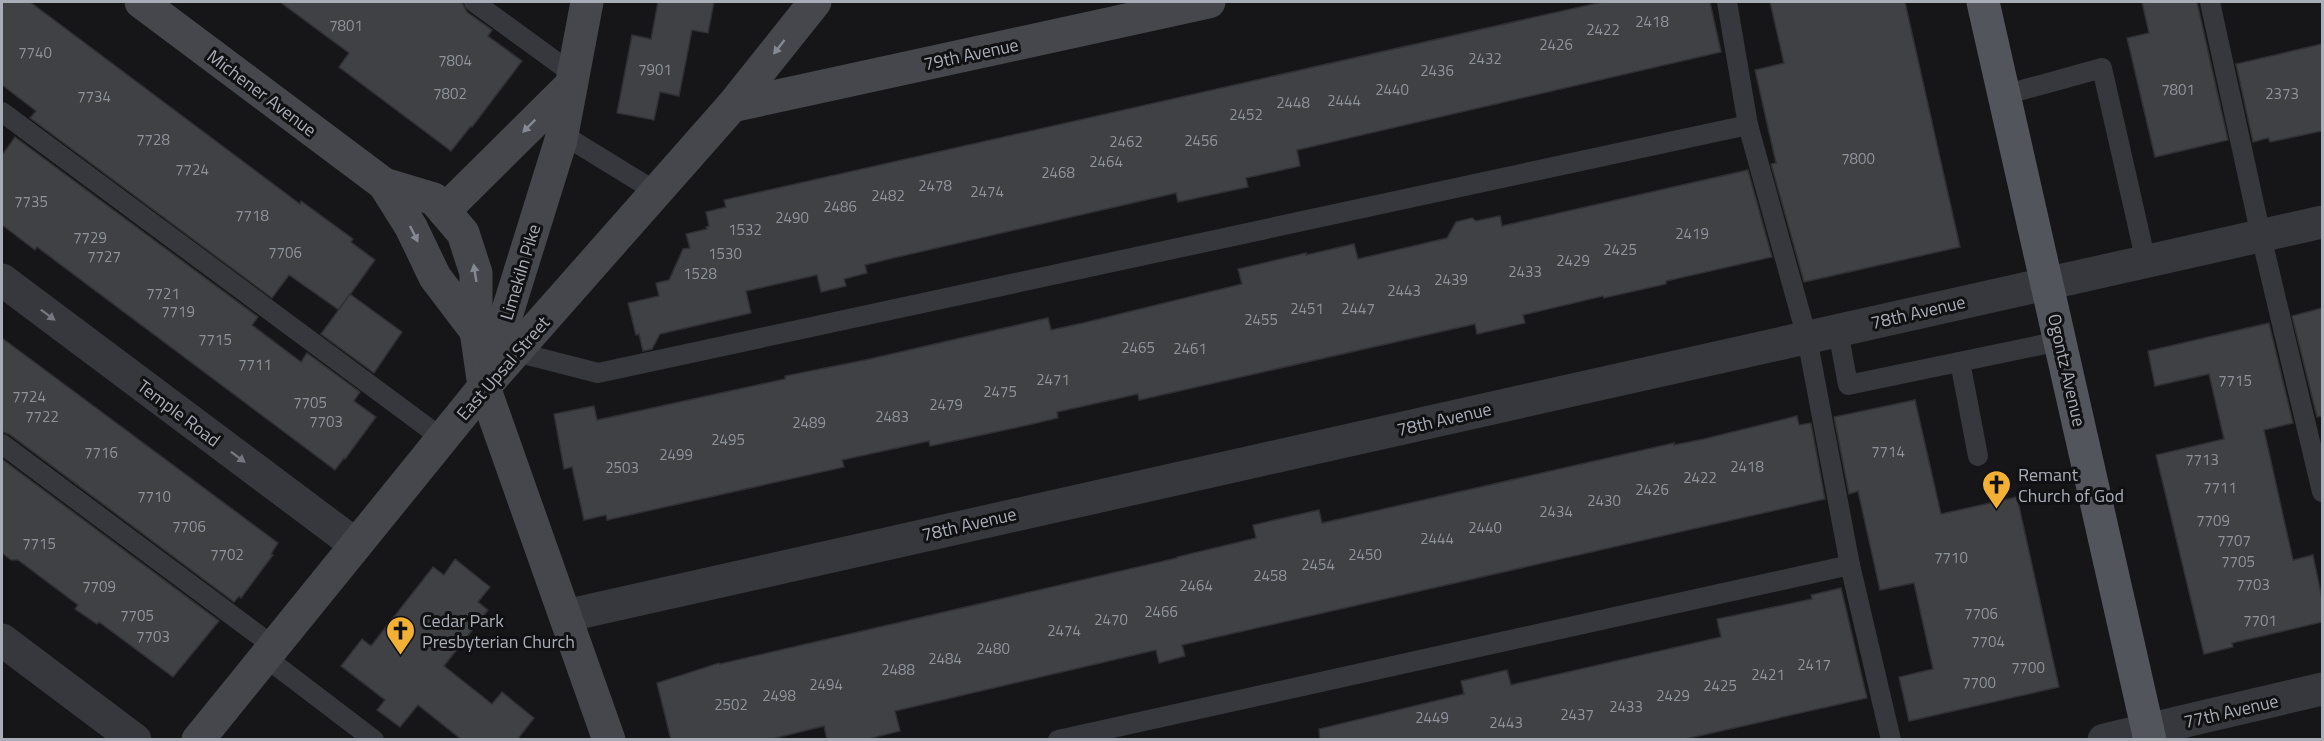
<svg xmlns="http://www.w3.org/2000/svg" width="2324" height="741" viewBox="0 0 2324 741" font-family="'Titillium Web',sans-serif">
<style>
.building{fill:#404145;stroke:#303034;stroke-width:1.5}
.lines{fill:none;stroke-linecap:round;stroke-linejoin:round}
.lane{stroke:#37383d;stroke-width:20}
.street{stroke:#37383d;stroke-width:33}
.secondary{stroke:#45474d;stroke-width:33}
.primary{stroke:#53555c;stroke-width:33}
.oneway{fill:#858993}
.oneway2{fill:#757881}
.labels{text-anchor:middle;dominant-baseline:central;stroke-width:6;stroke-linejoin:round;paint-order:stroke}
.number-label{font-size:15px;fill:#8e929b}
.street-label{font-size:18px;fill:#a8adb8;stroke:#111113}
.poi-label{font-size:18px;fill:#a8adb8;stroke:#111113;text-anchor:start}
</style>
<rect width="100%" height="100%" fill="#161618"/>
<g class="building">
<path d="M 2,2 L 30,2 L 300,204 L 301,201 L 353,239 L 351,242 L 375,260 L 339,310 L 289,275 L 272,298 L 30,118 L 36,111 L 2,85 Z"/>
<path d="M 280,2 L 462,2 L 467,12 L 492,30 L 488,36 L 522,61 L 472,127 L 471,126 L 451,151 L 339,67 L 349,53 Z"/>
<path d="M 658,2 L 714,2 L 708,33 L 692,30 L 679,96 L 660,92 L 654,120 L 617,113 L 632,35 L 651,39 Z"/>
<path d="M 1602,2 L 1710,2 L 1721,52 L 1297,150 L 1300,166 L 1246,178 L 1248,187 L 1178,202 L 1176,193 L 889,259 L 865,265 L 867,273 L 844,279 L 846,286 L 821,292 L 817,275 L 746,291 L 751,313 L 660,334 L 652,349 L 643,351 L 639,334 L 636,335 L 628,303 L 659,296 L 656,283 L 669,280 L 683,249 L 690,248 L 686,234 L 707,229 L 706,227 L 709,226 L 706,212 L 726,207 L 724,200 Z"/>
<path d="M 1770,2 L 1905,2 L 1960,247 L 1804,282 L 1771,164 L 1776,163 L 1755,70 L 1784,63 Z"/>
<path d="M 2142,2 L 2197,2 L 2228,140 L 2155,157 L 2127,38 L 2149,33 Z"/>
<path d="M 2322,44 L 2322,131 L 2270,142 L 2268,138 L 2253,142 L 2236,64 Z"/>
<path d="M 15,137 L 258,317 L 252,325 L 301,362 L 307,353 L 360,392 L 354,401 L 376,417 L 345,459 L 344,458 L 335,470 L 37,247 L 35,250 L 2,225 L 2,155 Z"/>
<path d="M 1748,170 L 1772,257 L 1666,281 L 1666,284 L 1604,298 L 1603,296 L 1523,315 L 1525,323 L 1477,334 L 1475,324 L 1139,400 L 1138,394 L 1057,412 L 1058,418 L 1028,425 L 930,446 L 929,441 L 842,460 L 844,467 L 607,520 L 606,515 L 584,520 L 572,467 L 564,469 L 554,414 L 594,406 L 597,420 L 785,379 L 785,376 L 865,360 L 1048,318 L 1051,330 L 1083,323 L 1242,284 L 1238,269 L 1306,253 L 1306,255 L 1354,244 L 1358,259 L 1447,238 L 1456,222 L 1472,218 L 1476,221 L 1500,216 L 1502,226 Z"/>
<path d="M 350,294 L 402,332 L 374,373 L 321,334 Z"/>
<path d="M 2322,308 L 2322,416 L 2317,417 L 2292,316 Z"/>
<path d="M 2269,323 L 2293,423 L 2264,430 L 2293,560 L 2313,555 L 2322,599 L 2322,622 L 2232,643 L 2233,647 L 2204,654 L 2156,455 L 2224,439 L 2209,374 L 2155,386 L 2148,351 Z"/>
<path d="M 2,338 L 278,543 L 271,554 L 273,555 L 241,598 L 239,596 L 234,602 L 9,434 L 2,432 Z"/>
<path d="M 1915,400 L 1941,514 L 2017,497 L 2059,687 L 1909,721 L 1899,677 L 1933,669 L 1914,583 L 1880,590 L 1858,491 L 1849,494 L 1834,417 Z"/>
<path d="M 1797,416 L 1799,425 L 1811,423 L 1825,499 L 1182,645 L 1185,656 L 1159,663 L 1156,650 L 895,711 L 900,731 L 864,740 L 827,740 L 824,726 L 768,740 L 671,740 L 657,683 L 719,663 L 720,664 L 1177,558 L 1177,557 L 1256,538 L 1253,525 L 1319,510 L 1322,523 L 1674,443 L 1674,445 L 1704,439 Z"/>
<path d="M 2,459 L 219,621 L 173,677 L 99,622 L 97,624 L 75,609 L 78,605 L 18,560 L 11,560 L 2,553 Z"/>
<path d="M 455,559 L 490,587 L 478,602 L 488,610 L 444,666 L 492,704 L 502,692 L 534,718 L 517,740 L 462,740 L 418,705 L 400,727 L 377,710 L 385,700 L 341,666 L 362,639 L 371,646 L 433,567 L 444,575 Z"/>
<path d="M 1841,588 L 1867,698 L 1681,740 L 1320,740 L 1319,729 L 1464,694 L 1461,681 L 1507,670 L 1511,685 L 1721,637 L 1717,619 L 1812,599 L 1811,595 Z"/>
</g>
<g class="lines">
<g class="lane">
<path d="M 474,2 L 573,74"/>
<path d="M 2210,2 L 2261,236 L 2322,492"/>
<path d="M 2004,95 L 2102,68 L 2146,262"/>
<path d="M 2,112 L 443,439"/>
<path d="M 562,134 L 658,193"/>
<path d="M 1838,331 L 1848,385 L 2060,341"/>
<path d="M 516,352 L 598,373 L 1748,125 L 1727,2"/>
<path d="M 1960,362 L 1978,456"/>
<path d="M 2,444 L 273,646"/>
<path d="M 1850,565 L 1891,740"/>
<path d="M 265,657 L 374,740"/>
<path d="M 1058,740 L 1850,565 L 1807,338 L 1748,125"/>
</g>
<g class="street">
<path d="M 2,280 L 356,545"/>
<path d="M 565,616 L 2322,222"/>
<path d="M 2,640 L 135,740"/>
<path d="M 2104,740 L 2322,689"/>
</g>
<g class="secondary">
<path d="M 141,2 L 384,184 L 434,199 L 463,233 L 476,273 L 476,331 L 483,379"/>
<path d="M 587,2 L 561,140 L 484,387 L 609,740"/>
<path d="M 732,106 L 1209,2"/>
<path d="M 384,184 L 411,227 L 435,277 L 476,331"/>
<path d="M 444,211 L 571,85"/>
<path d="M 198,740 L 484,387 L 732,106 L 815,2"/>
</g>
<path class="primary" d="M 1983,2 L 2150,740"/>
</g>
<defs><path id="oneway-solid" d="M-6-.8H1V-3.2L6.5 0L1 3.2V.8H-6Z" transform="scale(1.5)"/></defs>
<g class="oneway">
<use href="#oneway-solid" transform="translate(779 47) rotate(128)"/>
<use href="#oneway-solid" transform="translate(529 126) rotate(135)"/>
<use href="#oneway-solid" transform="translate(414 234) rotate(64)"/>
<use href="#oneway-solid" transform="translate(475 273) rotate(-99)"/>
</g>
<g class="oneway2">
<use href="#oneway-solid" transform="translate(48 315) rotate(37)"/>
<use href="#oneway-solid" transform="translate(238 457) rotate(37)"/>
</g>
<defs>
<symbol id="church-pin" viewBox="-11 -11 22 30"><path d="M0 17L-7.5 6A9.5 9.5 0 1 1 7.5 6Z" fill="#f2b134" stroke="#111113"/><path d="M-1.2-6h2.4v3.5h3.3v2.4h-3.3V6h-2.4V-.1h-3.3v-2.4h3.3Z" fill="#111"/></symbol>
</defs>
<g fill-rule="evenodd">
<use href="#church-pin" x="1980" y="468" width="33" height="45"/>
<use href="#church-pin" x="384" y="614" width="33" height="45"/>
</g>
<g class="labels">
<g class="number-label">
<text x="1652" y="21">2418</text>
<text x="346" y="25">7801</text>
<text x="1603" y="29">2422</text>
<text x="1556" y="44">2426</text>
<text x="35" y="52">7740</text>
<text x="1485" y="58">2432</text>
<text x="455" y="60">7804</text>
<text x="655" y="69">7901</text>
<text x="1437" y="70">2436</text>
<text x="1392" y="89">2440</text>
<text x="2178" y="89">7801</text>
<text x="450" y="93">7802</text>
<text x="2282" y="93">2373</text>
<text x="94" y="96">7734</text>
<text x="1344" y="100">2444</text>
<text x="1293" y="102">2448</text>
<text x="1246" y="114">2452</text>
<text x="153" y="139">7728</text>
<text x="1201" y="140">2456</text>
<text x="1126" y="141">2462</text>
<text x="1858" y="158">7800</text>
<text x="1106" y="161">2464</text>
<text x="192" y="169">7724</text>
<text x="1058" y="172">2468</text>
<text x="935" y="185">2478</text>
<text x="987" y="191">2474</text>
<text x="888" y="195">2482</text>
<text x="31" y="201">7735</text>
<text x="840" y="206">2486</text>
<text x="252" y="215">7718</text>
<text x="792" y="217">2490</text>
<text x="745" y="229">1532</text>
<text x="1692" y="233">2419</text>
<text x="90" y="237">7729</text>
<text x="1620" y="249">2425</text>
<text x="285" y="252">7706</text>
<text x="725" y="253">1530</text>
<text x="104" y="256">7727</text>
<text x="1573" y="260">2429</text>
<text x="1525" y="271">2433</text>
<text x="700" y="273">1528</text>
<text x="1451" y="279">2439</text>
<text x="1404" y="290">2443</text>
<text x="163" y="293">7721</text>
<text x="1307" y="308">2451</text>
<text x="1358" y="308">2447</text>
<text x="178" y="311">7719</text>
<text x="1261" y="319">2455</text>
<text x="215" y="339">7715</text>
<text x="1138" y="347">2465</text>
<text x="1190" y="348">2461</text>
<text x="255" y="364">7711</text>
<text x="1053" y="379">2471</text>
<text x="2235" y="380">7715</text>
<text x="1000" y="391">2475</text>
<text x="29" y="396">7724</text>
<text x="310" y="402">7705</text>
<text x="946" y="404">2479</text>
<text x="42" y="416">7722</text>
<text x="892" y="416">2483</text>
<text x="326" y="421">7703</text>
<text x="809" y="422">2489</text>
<text x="728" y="439">2495</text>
<text x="1888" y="451">7714</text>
<text x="101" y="452">7716</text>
<text x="676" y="454">2499</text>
<text x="2202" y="459">7713</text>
<text x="1747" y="466">2418</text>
<text x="622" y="467">2503</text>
<text x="1700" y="477">2422</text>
<text x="2220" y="487">7711</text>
<text x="1652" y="489">2426</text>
<text x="154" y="496">7710</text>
<text x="1604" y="500">2430</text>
<text x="1556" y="511">2434</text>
<text x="2213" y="520">7709</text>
<text x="189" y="526">7706</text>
<text x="1485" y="527">2440</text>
<text x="1437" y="538">2444</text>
<text x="2234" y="540">7707</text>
<text x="39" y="543">7715</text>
<text x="227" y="554">7702</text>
<text x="1365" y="554">2450</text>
<text x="1951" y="557">7710</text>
<text x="2238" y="561">7705</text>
<text x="1318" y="564">2454</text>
<text x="1270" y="575">2458</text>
<text x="2253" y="584">7703</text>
<text x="1196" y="585">2464</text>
<text x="99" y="586">7709</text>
<text x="1161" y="611">2466</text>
<text x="1981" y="613">7706</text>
<text x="137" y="615">7705</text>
<text x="1111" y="619">2470</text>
<text x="2260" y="620">7701</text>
<text x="1064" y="630">2474</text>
<text x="153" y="636">7703</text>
<text x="1988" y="641">7704</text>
<text x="993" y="648">2480</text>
<text x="945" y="658">2484</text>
<text x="1814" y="664">2417</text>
<text x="2028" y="667">7700</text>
<text x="898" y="669">2488</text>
<text x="1768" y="674">2421</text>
<text x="1979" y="682">7700</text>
<text x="826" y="684">2494</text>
<text x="1720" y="685">2425</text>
<text x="779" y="695">2498</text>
<text x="1673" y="695">2429</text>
<text x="731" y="704">2502</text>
<text x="1626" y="706">2433</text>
<text x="1577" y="714">2437</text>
<text x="1432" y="717">2449</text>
<text x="1506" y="722">2443</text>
</g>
<g class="street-label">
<text transform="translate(971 54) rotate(-12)">79th Avenue</text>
<text transform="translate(262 93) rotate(37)">Michener Avenue</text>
<text transform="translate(520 272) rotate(-73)">Limekiln Pike</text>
<text transform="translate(1918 312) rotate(-13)">78th Avenue</text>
<text transform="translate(503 368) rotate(-49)">East Upsal Street</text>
<text transform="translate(2067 370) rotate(77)">Ogontz Avenue</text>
<text transform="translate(179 413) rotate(37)">Temple Road</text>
<text transform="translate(1444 419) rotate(-13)">78th Avenue</text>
<text transform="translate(969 524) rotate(-13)">78th Avenue</text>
<text transform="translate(2231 711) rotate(-13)">77th Avenue</text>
</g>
<g class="poi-label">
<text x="2018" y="474">Remant<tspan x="2018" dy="21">Church of God</tspan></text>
<text x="422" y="620">Cedar Park<tspan x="422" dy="21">Presbyterian Church</tspan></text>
</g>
</g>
<rect width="2324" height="741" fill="none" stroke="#a8adb8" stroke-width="6"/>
</svg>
